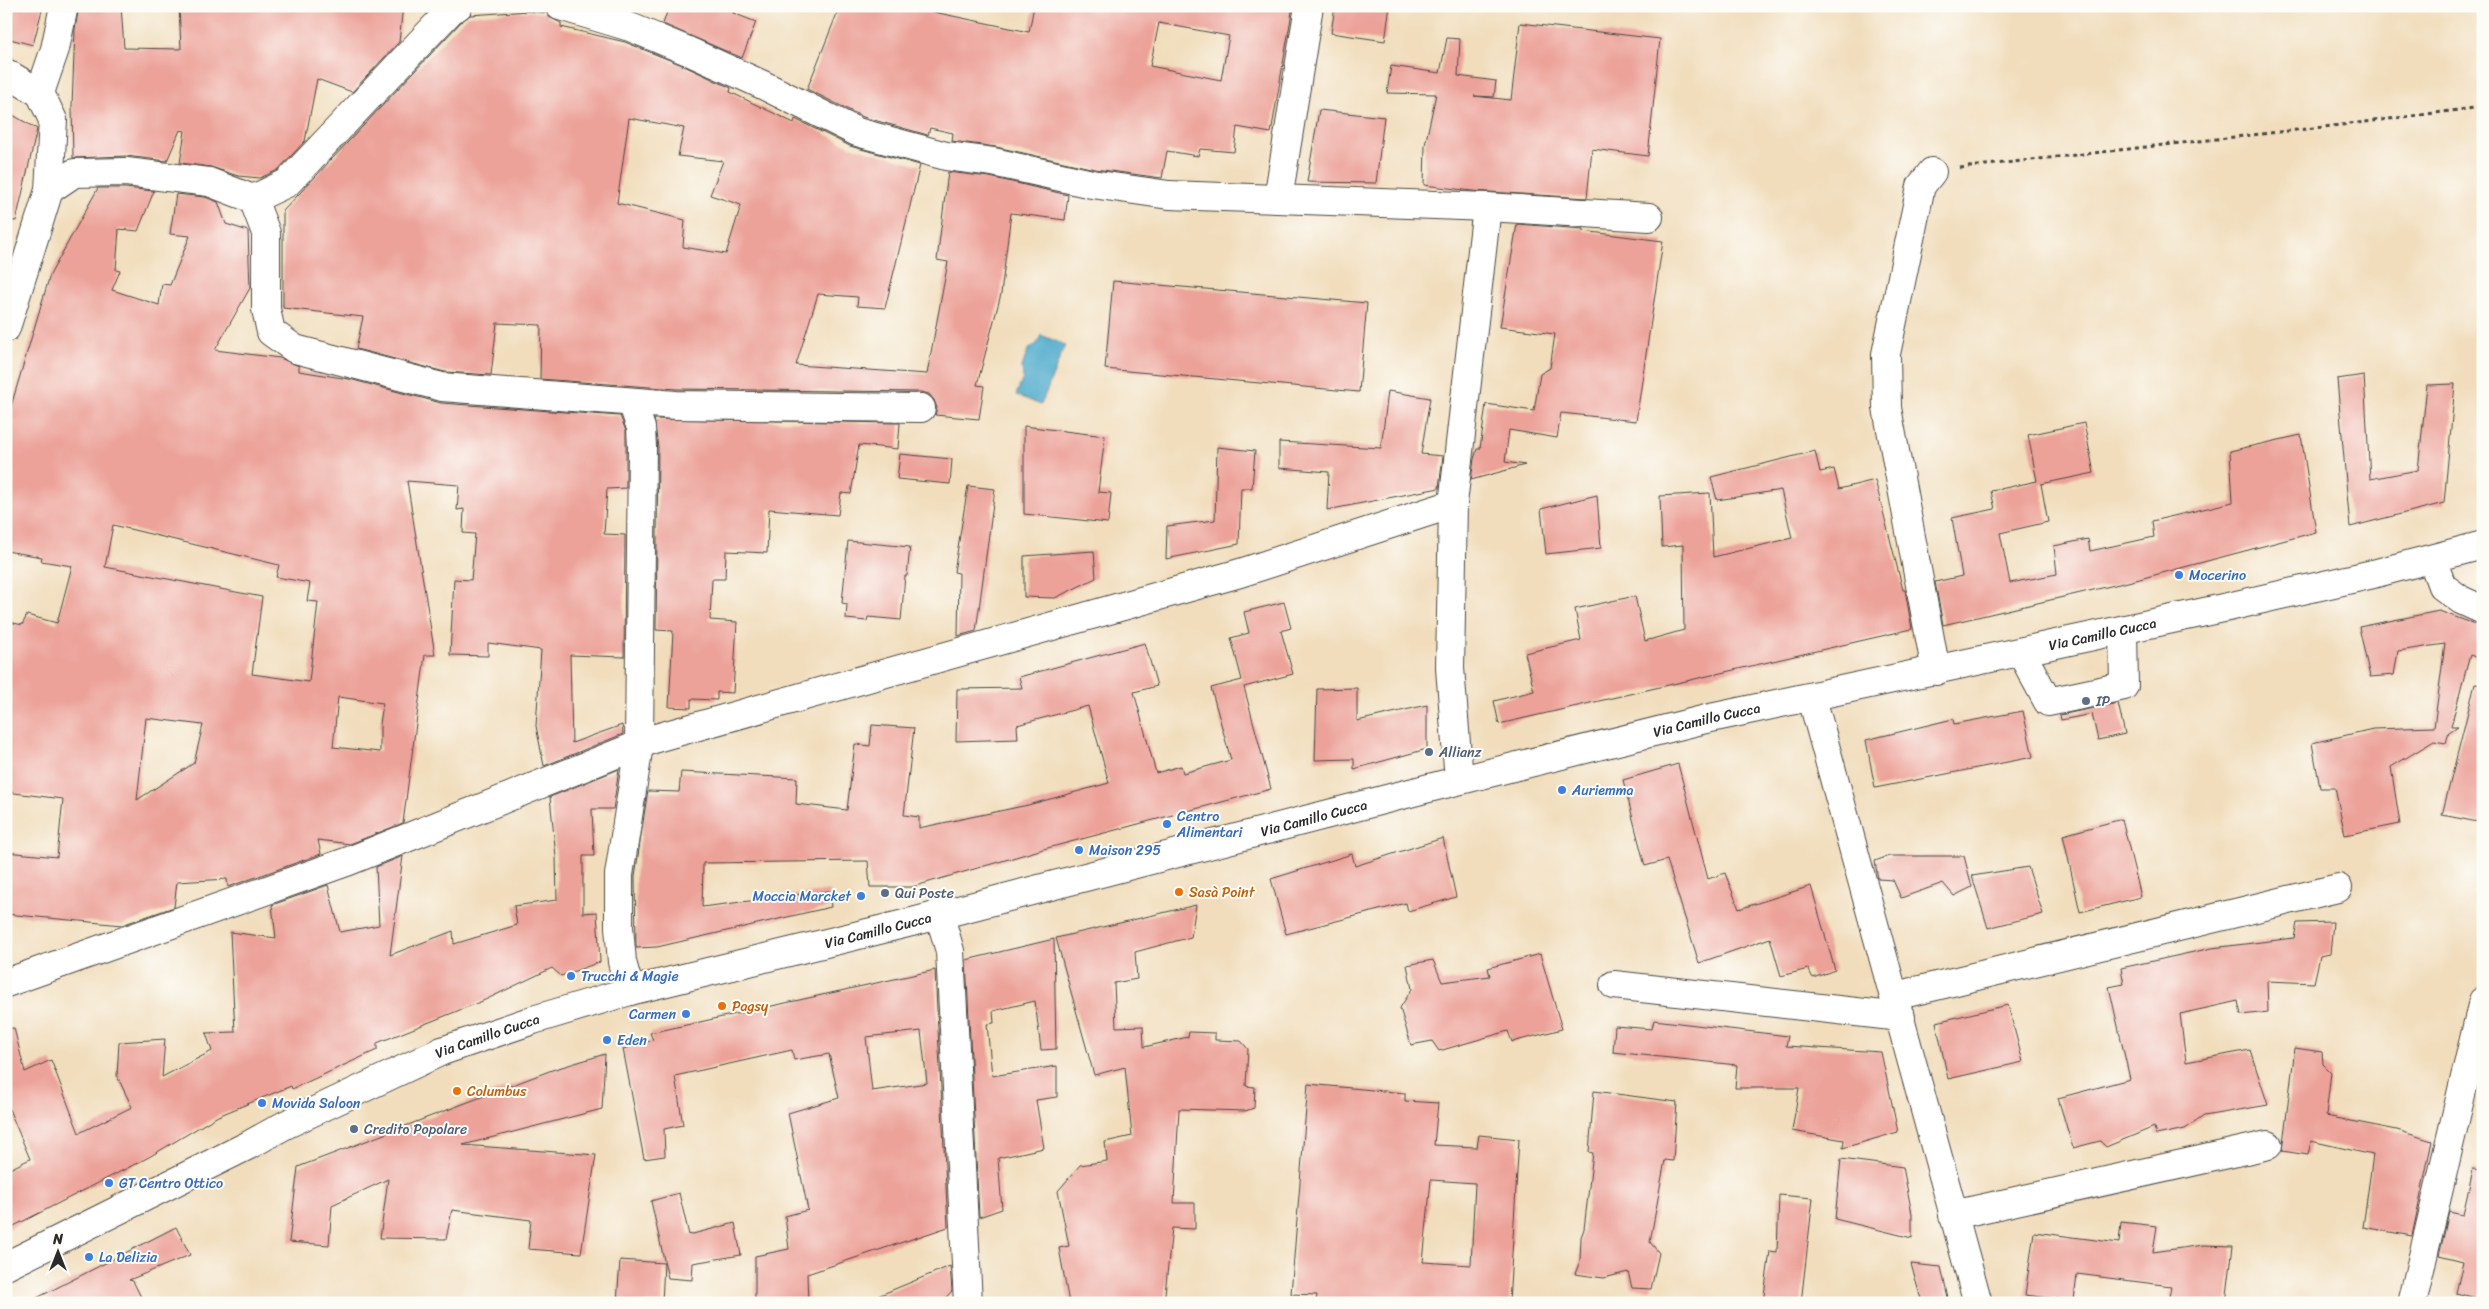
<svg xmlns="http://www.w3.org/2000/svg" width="2489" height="1309" viewBox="0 0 2489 1309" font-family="Sriracha,sans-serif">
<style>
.water{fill:#4eaacc;stroke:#3c6a7c}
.building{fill:#eca299;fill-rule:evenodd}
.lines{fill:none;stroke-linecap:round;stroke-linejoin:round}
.minor-casing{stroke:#494641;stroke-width:30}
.path{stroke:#494641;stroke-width:3;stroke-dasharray:4 4;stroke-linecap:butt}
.minor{stroke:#fff;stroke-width:28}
.shop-dot{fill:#3f7fe0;stroke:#fdfcf7;stroke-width:2}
.service-dot{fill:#5c6f8a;stroke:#fdfcf7;stroke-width:2}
.food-dot{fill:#e8710a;stroke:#fdfcf7;stroke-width:2}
.labels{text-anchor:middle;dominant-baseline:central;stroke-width:4;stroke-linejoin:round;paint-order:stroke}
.shop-label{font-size:14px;fill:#366cbe;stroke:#fdfcf7;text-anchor:start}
.street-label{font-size:14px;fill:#2b2b2b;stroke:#fdfcf7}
.service-label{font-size:14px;fill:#4e5e75;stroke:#fdfcf7;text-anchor:start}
.food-label{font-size:14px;fill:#c56008;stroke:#fdfcf7;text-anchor:start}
</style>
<rect width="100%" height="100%" fill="#fdfcf7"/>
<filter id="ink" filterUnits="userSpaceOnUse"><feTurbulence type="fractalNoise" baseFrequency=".02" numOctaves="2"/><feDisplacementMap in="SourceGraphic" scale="10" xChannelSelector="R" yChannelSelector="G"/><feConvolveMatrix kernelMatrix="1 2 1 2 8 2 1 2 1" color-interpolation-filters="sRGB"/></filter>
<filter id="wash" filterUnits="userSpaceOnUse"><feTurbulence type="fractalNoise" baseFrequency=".0096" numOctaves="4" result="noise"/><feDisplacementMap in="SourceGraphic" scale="20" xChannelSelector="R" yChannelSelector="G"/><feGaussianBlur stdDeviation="1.12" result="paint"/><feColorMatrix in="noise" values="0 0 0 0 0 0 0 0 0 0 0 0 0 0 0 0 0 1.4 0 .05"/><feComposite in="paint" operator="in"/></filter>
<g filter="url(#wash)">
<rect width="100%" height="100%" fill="#f1ddbc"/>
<path class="water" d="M 1041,335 L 1065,345 L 1041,405 L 1016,395 L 1023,378 L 1022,367 L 1028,350 L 1037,344 Z"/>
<g id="blocks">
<g class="building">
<path d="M 6,6 L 43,6 L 33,45 L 6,38 Z"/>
<path d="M 79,6 L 121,6 L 124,48 L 181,49 L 179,6 L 403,6 L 399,42 L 352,92 L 317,79 L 305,141 L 278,170 L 260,178 L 238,176 L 211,167 L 180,163 L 185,131 L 180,130 L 167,161 L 126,156 L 73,158 L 72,106 L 75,29 Z"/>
<path d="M 669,6 L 734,6 L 733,13 L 756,22 L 742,58 L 663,24 Z"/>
<path d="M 840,6 L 905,6 L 1029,32 L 1034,6 L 1293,6 L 1271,133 L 1237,127 L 1234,152 L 1200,149 L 1198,156 L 1167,151 L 1162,178 L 1095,169 L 996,147 L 952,141 L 953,133 L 930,128 L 928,135 L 863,117 L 807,89 ZM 1159,23 L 1229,36 L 1221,80 L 1150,66 Z"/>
<path d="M 1335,6 L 1390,6 L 1385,41 L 1331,33 Z"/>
<path d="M 529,11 L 547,13 L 549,17 L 561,23 L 561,27 L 625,42 L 682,65 L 731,88 L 730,92 L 794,123 L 795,119 L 850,146 L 920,165 L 885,308 L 857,306 L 858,297 L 818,294 L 796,365 L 927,374 L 948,262 L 937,260 L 948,172 L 990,177 L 1068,195 L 1065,220 L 1011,213 L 1001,294 L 977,385 L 984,386 L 979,419 L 935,415 L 937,408 L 934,400 L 929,394 L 921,392 L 677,389 L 540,379 L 541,325 L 497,323 L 491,375 L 445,372 L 356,349 L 363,317 L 283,308 L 283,211 L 461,22 L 470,15 ZM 629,118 L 684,128 L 678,156 L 723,161 L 710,195 L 741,205 L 726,254 L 683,247 L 685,220 L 617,203 Z"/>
<path d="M 1520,23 L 1660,39 L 1648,156 L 1592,149 L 1587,198 L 1472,191 L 1424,185 L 1425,145 L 1436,94 L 1387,93 L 1391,66 L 1440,73 L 1447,38 L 1460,39 L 1458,76 L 1496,81 L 1494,97 L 1474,96 L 1511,100 Z"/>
<path d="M 1319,110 L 1384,117 L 1376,183 L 1307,182 Z"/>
<path d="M 6,111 L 37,129 L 16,221 L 6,220 Z"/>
<path d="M 98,188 L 125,188 L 154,191 L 138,231 L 119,229 L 116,270 L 120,271 L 112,290 L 159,305 L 162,284 L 170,285 L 190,236 L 170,234 L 176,194 L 205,197 L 218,202 L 226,224 L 248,231 L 250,288 L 215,350 L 280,358 L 299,366 L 299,371 L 349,379 L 441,403 L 620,416 L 626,431 L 626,488 L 607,489 L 604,534 L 625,535 L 624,657 L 570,655 L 572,743 L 622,725 L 623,734 L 544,766 L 536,726 L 541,650 L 488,643 L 488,656 L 450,655 L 454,579 L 471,580 L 475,534 L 463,533 L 464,509 L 457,510 L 459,485 L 407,481 L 435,655 L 425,655 L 403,823 L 350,844 L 318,840 L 321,854 L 228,887 L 227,879 L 177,882 L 174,907 L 122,925 L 6,914 L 6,852 L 57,857 L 63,799 L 6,792 L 6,621 L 22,625 L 27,615 L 57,623 L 72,566 L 41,561 L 42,557 L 6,551 L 6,423 L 50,275 ZM 113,525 L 279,565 L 276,577 L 310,583 L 307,601 L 318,602 L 309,682 L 252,674 L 262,597 L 105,567 ZM 338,697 L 383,703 L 380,724 L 380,752 L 333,747 ZM 146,718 L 203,725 L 194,763 L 137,800 Z"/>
<path d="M 1517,224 L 1583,229 L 1583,231 L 1663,241 L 1636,421 L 1561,413 L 1557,438 L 1509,430 L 1505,462 L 1525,465 L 1471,480 L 1474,459 L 1477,449 L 1480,449 L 1486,404 L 1534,411 L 1540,374 L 1550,368 L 1555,334 L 1500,327 Z"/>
<path d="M 1113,281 L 1367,303 L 1359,392 L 1105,369 Z"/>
<path d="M 2364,375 L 2370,479 L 2418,470 L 2427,385 L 2455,384 L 2444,503 L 2350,527 L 2337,379 Z"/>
<path d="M 1388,391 L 1430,398 L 1421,454 L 1443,456 L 1439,488 L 1327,510 L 1329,472 L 1279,468 L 1279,442 L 1381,448 Z"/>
<path d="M 654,419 L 900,423 L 898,449 L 859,445 L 851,494 L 841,493 L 838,515 L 769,509 L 767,553 L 726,551 L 725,579 L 712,579 L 710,620 L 737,622 L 733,693 L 717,692 L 717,700 L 691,699 L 691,708 L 669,707 L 673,631 L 656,630 L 658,447 Z"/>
<path d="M 2084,423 L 2094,473 L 2041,484 L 2048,522 L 2000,533 L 2010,583 L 2057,574 L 2054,546 L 2088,539 L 2090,551 L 2154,537 L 2152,521 L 2233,502 L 2230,451 L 2301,435 L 2316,532 L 2132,581 L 1943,625 L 1935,582 L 1962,576 L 1952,518 L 1995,509 L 1991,491 L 2037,481 L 2028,435 Z"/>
<path d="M 1024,426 L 1105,436 L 1098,492 L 1111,493 L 1108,523 L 1024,514 Z"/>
<path d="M 1217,447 L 1255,451 L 1252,488 L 1241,488 L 1239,544 L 1166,559 L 1167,526 L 1215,520 Z"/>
<path d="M 1815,451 L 1820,472 L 1834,469 L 1839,489 L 1875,480 L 1903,590 L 1905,590 L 1912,629 L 1499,724 L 1494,701 L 1534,691 L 1525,653 L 1581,640 L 1575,609 L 1635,596 L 1645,641 L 1684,630 L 1683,545 L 1662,547 L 1660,496 L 1710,493 L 1713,557 L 1792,538 L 1781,490 L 1717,500 L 1711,477 Z"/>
<path d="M 900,454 L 952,459 L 950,484 L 897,479 Z"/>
<path d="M 968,486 L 995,489 L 976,631 L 958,636 L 959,573 L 954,572 Z"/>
<path d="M 1597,495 L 1601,548 L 1546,554 L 1541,509 Z"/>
<path d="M 848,541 L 910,547 L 907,576 L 905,576 L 901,620 L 868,617 L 867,621 L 846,619 L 847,604 L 842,603 Z"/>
<path d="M 1094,551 L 1096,578 L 1055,598 L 1024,597 L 1024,556 Z"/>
<path d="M 1284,602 L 1291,628 L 1281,631 L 1293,674 L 1244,687 L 1271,789 L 1040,850 L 912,887 L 870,887 L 868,861 L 703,863 L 702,907 L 829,891 L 831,907 L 657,947 L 636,948 L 635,876 L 647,796 L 648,791 L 679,792 L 681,772 L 797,778 L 796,804 L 847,810 L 855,744 L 870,746 L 872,725 L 914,728 L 904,815 L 919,817 L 919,828 L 1028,805 L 1109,783 L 1088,706 L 1017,725 L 1018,739 L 956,741 L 957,689 L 1022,688 L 1019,677 L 1145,643 L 1157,686 L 1134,692 L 1156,773 L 1181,766 L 1183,773 L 1231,760 L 1211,688 L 1242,680 L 1231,638 L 1249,633 L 1244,612 Z"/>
<path d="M 2439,611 L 2483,627 L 2483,660 L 2470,655 L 2451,726 L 2458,726 L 2449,732 L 2446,743 L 2434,741 L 2391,767 L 2400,824 L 2345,835 L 2335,788 L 2320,788 L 2312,743 L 2373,729 L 2434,727 L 2445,644 L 2398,651 L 2394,675 L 2370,677 L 2359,627 Z"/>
<path d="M 2475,684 L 2483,685 L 2483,823 L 2442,815 Z"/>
<path d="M 1357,688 L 1357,721 L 1427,705 L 1427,749 L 1354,769 L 1354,759 L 1315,760 L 1317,689 Z"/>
<path d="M 2118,703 L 2125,734 L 2098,740 L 2092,714 L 2061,720 L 2060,715 Z"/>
<path d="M 2023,711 L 2033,757 L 1875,788 L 1866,740 L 1953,719 L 1954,724 Z"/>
<path d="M 1678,764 L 1708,879 L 1725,873 L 1739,909 L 1811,886 L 1835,970 L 1813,978 L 1808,969 L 1781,976 L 1770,938 L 1699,963 L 1667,860 L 1645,866 L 1623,780 Z"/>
<path d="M 619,769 L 613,809 L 592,809 L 594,856 L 583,856 L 583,913 L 597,912 L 600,962 L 561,976 L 552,968 L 485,1000 L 377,1043 L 377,1050 L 292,1089 L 291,1086 L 218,1116 L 149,1157 L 6,1230 L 6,1171 L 30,1159 L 6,1102 L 6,1029 L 14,1028 L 25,1072 L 51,1060 L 79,1133 L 132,1107 L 117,1076 L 119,1042 L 165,1039 L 162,1077 L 212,1051 L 206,1033 L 235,1032 L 230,932 L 276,938 L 272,905 L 328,885 L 340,932 L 379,925 L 376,867 L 403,856 L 390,955 L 453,931 L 454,944 L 517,925 L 514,906 L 557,900 L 556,857 L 550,797 Z"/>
<path d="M 2122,819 L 2141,897 L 2080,912 L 2063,835 Z"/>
<path d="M 1443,838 L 1456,897 L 1408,911 L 1406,903 L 1286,934 L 1271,879 L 1352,854 L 1355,866 Z"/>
<path d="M 1889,856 L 1964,856 L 1972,887 L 1954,896 L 1943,883 L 1901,898 L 1893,880 L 1878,879 L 1875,861 Z"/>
<path d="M 2028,867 L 2043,914 L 1988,928 L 1972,876 Z"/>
<path d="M 1196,905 L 1191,937 L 1135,952 L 1137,979 L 1114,983 L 1116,1027 L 1143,1026 L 1144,1047 L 1188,1037 L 1189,1032 L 1215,1033 L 1215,1040 L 1241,1041 L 1248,1049 L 1246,1086 L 1255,1087 L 1254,1108 L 1245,1111 L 1179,1109 L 1174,1203 L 1195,1203 L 1195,1229 L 1172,1228 L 1164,1303 L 1069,1303 L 1059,1248 L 1069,1246 L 1058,1191 L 1080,1165 L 1107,1161 L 1105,1142 L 1132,1136 L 1125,1067 L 1094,1075 L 1056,938 Z"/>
<path d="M 2333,922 L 2330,954 L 2320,956 L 2314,983 L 2267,981 L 2268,1012 L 2241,1015 L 2238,1001 L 2180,1014 L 2186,1062 L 2250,1050 L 2268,1105 L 2204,1116 L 2185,1129 L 2156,1135 L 2154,1127 L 2106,1147 L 2100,1141 L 2073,1148 L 2058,1098 L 2130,1079 L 2109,987 L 2124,984 L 2121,968 L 2212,948 L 2294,938 L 2297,923 Z"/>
<path d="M 1054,939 L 1056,1049 L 1041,1050 L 1035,1001 L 993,1011 L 994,1023 L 987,1024 L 992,1076 L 1057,1066 L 1057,1097 L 1036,1100 L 1044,1148 L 998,1158 L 1002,1209 L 979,1217 L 966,960 Z"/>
<path d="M 1540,954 L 1562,1029 L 1512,1042 L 1508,1031 L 1439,1051 L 1432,1041 L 1411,1045 L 1400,1008 L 1412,989 L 1407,965 L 1433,960 L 1442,982 L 1490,976 L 1488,968 Z"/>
<path d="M 935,970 L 948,1227 L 807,1274 L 808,1303 L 755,1303 L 755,1256 L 789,1249 L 785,1216 L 808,1210 L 788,1113 L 839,1098 L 829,1054 L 794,1060 L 792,1050 L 675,1076 L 683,1125 L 664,1129 L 665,1156 L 644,1159 L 623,1049 L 653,1040 L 650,1033 ZM 921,1031 L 927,1083 L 872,1091 L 866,1037 Z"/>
<path d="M 2008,1005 L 2023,1062 L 1948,1079 L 1936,1022 Z"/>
<path d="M 1654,1020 L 1788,1036 L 1786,1046 L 1881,1052 L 1898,1132 L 1843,1148 L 1844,1140 L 1792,1131 L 1799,1088 L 1735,1088 L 1737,1065 L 1613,1052 L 1615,1026 L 1652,1029 Z"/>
<path d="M 2295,1048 L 2322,1052 L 2323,1064 L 2331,1072 L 2326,1116 L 2397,1130 L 2432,1141 L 2412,1236 L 2363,1227 L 2373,1155 L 2311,1141 L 2308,1155 L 2282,1151 Z"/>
<path d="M 605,1054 L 602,1109 L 463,1145 L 596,1155 L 581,1253 L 528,1249 L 531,1220 L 452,1210 L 446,1239 L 380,1238 L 388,1179 L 332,1205 L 329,1245 L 289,1242 L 298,1167 L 552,1070 Z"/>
<path d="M 1308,1084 L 1405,1093 L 1405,1101 L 1438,1103 L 1434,1145 L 1477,1147 L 1479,1135 L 1519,1139 L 1509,1303 L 1316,1303 L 1317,1295 L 1291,1294 ZM 1431,1180 L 1475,1183 L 1471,1265 L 1423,1262 Z"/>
<path d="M 1594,1091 L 1677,1102 L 1673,1161 L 1665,1160 L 1650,1242 L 1659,1253 L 1651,1289 L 1632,1288 L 1628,1272 L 1604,1278 L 1575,1274 L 1580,1261 L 1581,1237 L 1584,1229 L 1593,1153 L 1589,1152 Z"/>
<path d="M 1841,1159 L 1903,1167 L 1912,1214 L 1912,1238 L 1835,1219 Z"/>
<path d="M 2473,1169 L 2483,1170 L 2483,1285 L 2480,1299 L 2456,1293 L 2463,1262 L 2439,1256 L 2449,1212 L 2463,1215 Z"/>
<path d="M 679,1193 L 689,1235 L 735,1223 L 741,1255 L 693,1263 L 692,1280 L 668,1278 L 651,1201 Z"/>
<path d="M 1779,1195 L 1813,1198 L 1801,1303 L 1763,1303 L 1770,1251 L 1777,1252 Z"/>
<path d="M 2121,1222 L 2157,1226 L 2153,1252 L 2203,1245 L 2233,1246 L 2226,1303 L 2168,1303 L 2171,1286 L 2077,1274 L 2074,1301 L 2025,1295 L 2034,1232 L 2119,1243 Z"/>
<path d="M 176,1227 L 190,1255 L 129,1280 L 133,1281 L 144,1303 L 27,1303 Z"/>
<path d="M 620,1260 L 664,1263 L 662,1303 L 617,1303 Z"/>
<path d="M 1911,1264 L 1941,1267 L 1949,1303 L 1922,1303 Z"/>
<path d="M 950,1266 L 952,1291 L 941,1303 L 861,1303 Z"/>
</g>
</g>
</g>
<g filter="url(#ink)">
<use href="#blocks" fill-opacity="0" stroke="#494641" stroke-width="1"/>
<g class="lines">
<defs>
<g id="minor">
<path d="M 560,6 L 630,27 L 688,51 L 763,85 L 857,132 L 946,156 L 993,162 L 1092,184 L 1169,195 L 1487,207 L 1649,217"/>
<path d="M 6,73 L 40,93 L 53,120 L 49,190 L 6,328"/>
<path d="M 40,93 L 55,49 L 64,6"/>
<path d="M 1932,172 L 1921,186 L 1886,354 L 1887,408 L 1936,671"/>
<path d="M 49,190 L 74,173 L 126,172 L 209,182 L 253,199 L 287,183 L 451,10 L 458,6"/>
<path d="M 253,199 L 266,233 L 266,309 L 271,332 L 295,349 L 442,387 L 676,405 L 921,408"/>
<path d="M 1278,199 L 1309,6"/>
<path d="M 2432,559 L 2442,586 L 2461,600 L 2483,610"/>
<path d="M 2021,652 L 2048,702 L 2124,686 L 2123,630"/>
<path d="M 1812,698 L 1978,1303"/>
<path d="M 1459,780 L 1450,668 L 1453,504 L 1487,207"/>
<path d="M 939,913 L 950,951 L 968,1303"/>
<path d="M 6,983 L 349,861 L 656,738 L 1240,573 L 1453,504"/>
<path d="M 1614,985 L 1901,1017"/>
<path d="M 630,991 L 622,962 L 619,927 L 619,875 L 639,745 L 642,447 L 641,428 L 632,402"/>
<path d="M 1895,996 L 2338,888"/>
<path d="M 1953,1215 L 2268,1145"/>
<path id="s1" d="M 6,1266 L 249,1145 L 285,1125 L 442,1051 L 533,1020 L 630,991 L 908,923 L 1429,788 L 1706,719 L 2228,607 L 2373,574 L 2483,545"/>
<path d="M 2412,1303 L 2483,1001"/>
</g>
</defs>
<use href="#minor" class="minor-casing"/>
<path class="path" d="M 1960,168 L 2341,125 L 2483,107"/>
<use href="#minor" class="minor"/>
</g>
</g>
<g class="shop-dot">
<circle cx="2179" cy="575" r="5"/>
<circle cx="1562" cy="790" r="5"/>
<circle cx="1167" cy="824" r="5"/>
<circle cx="1079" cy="850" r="5"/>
<circle cx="861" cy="896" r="5"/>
<circle cx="571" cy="976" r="5"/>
<circle cx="686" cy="1014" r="5"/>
<circle cx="607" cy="1040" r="5"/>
<circle cx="262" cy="1103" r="5"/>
<circle cx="109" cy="1183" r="5"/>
<circle cx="89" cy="1257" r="5"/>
</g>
<g class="service-dot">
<circle cx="2086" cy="701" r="5"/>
<circle cx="1429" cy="752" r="5"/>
<circle cx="885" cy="893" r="5"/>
<circle cx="354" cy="1129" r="5"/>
</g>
<g class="food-dot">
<circle cx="1179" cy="892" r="5"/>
<circle cx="722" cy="1006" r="5"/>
<circle cx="457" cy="1091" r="5"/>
</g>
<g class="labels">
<g class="shop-label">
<text x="2189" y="575">Mocerino</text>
<text x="1572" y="790">Auriemma</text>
<text x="1177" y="816">Centro<tspan x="1177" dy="16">Alimentari</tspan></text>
<text x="1089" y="850">Maison 295</text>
<text x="851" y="896" text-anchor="end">Moccia Marcket</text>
<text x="581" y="976">Trucchi &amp; Magie</text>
<text x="676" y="1014" text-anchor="end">Carmen</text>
<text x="617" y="1040">Eden</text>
<text x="272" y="1103">Movida Saloon</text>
<text x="119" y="1183">GT Centro Ottico</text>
<text x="99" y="1257">La Delizia</text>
</g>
<g class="street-label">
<text stroke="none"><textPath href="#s1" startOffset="2199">Via Camillo Cucca</textPath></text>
<text stroke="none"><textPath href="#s1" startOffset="1794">Via Camillo Cucca</textPath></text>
<text stroke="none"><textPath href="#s1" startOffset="1389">Via Camillo Cucca</textPath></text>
<text stroke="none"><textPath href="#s1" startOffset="939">Via Camillo Cucca</textPath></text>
<text stroke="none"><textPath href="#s1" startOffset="534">Via Camillo Cucca</textPath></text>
</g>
<g class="service-label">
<text x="2096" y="701">IP</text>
<text x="1439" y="752">Allianz</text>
<text x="895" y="893">Qui Poste</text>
<text x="364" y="1129">Credito Popolare</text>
</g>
<g class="food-label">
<text x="1189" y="892">Sasà Point</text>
<text x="732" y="1006">Pagsy</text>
<text x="467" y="1091">Columbus</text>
</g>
</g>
<rect width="2489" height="1309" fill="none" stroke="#fdfcf7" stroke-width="25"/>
<g transform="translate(58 1252)" stroke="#fdfcf7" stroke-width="4" paint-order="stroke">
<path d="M0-4L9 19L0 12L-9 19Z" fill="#2b2b2b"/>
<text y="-8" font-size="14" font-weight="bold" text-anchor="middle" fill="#2b2b2b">N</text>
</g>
</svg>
